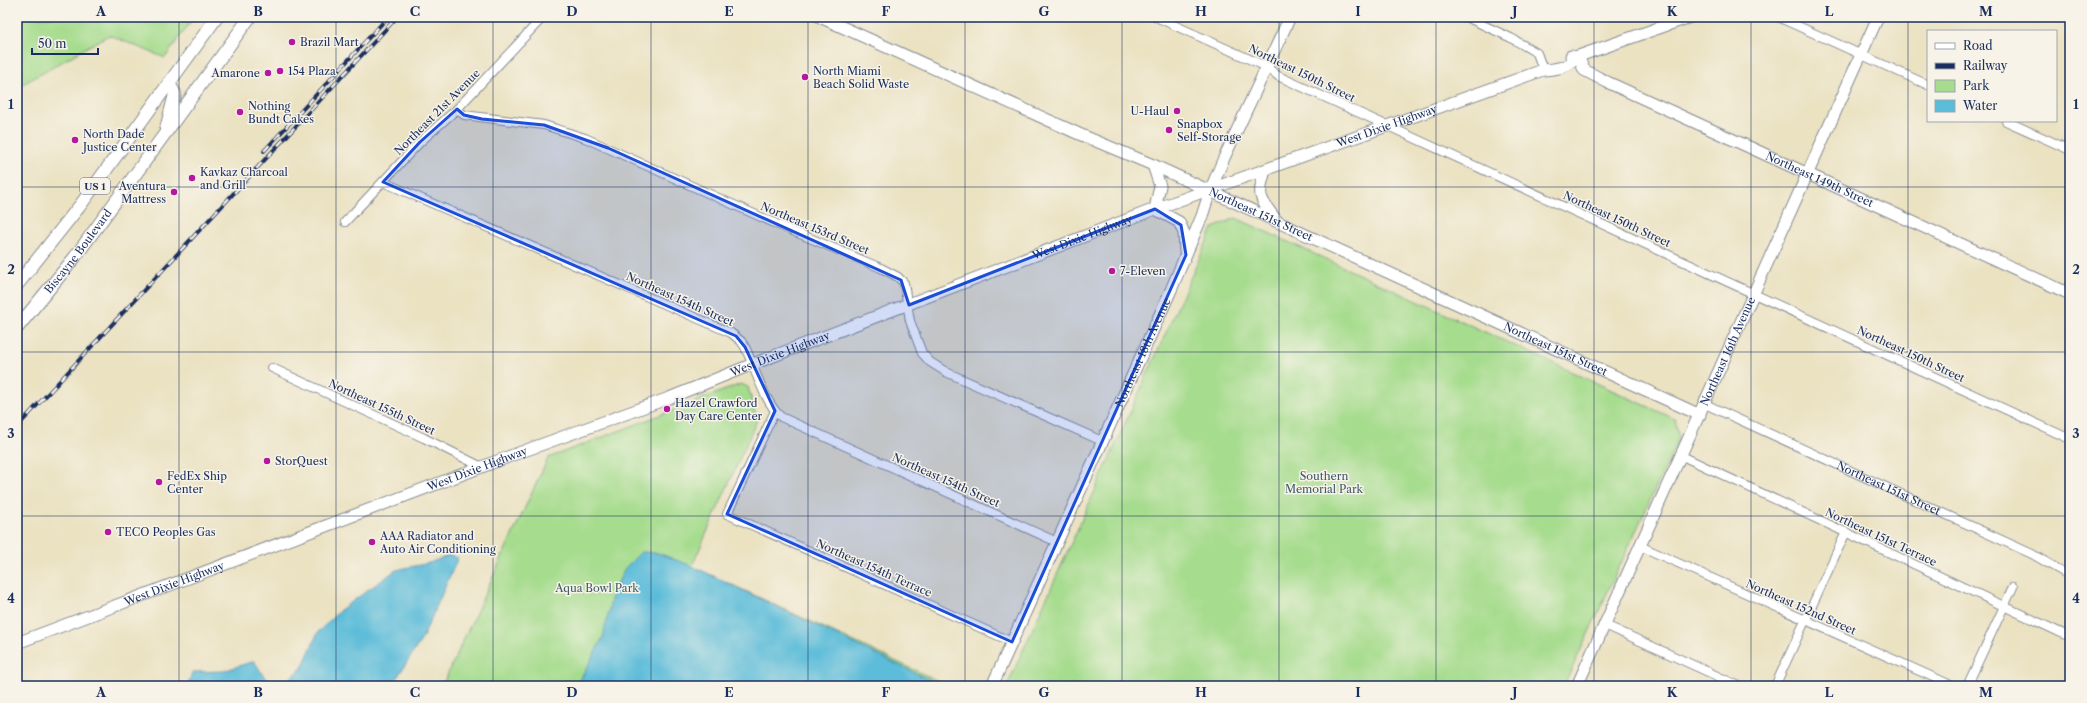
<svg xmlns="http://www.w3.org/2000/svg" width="2087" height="703" viewBox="0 0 2087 703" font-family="'Libre Caslon Text',serif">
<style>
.green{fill:#a6dc8d;stroke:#608676}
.water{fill:#5bbcd9;stroke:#3b769c}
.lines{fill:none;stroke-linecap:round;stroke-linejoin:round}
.street-casing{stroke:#838890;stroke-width:10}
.secondary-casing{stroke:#838890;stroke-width:13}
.primary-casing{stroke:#838890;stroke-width:14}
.street{stroke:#fff;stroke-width:8}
.secondary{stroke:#fff;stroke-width:11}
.primary{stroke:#fff;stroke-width:12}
.rail-casing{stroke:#1b2f5e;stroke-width:4}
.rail{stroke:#f7f3e8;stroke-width:2.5;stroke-dasharray:8;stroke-linecap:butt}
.marked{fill:#1d4ed8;fill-opacity:0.2;stroke:#1d4ed8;stroke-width:3;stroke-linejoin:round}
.grid{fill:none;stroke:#1b2f5e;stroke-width:1;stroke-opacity:0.55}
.poi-dot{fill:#b5179e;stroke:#f7f3e8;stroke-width:1.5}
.labels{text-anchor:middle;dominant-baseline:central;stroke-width:3;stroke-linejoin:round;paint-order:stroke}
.shield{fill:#f7f3e8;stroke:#5d6a87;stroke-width:1}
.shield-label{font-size:10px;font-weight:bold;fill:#1b2f5e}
.poi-label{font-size:11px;fill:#1b2f5e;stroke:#f7f3e8;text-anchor:start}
.street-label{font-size:11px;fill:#1b2f5e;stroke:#f7f3e8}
.park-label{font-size:11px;fill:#3e5a6a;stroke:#f7f3e8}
.neatline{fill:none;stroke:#1b2f5e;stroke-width:1.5}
.grid-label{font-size:13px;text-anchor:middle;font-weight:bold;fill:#1b2f5e}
</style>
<rect width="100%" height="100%" fill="#f7f3e8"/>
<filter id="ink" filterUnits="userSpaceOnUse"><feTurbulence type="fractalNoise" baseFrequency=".025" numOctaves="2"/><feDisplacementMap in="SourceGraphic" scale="8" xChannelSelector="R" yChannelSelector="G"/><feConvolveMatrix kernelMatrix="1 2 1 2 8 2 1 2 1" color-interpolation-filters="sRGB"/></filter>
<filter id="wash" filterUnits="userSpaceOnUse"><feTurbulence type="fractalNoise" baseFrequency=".012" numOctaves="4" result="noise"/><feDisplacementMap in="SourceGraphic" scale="16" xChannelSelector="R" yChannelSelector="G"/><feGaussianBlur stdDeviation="0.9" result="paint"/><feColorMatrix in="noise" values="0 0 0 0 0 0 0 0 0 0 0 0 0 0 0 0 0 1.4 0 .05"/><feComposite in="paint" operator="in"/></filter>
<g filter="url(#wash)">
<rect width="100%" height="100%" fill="#ebe2c2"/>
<g class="green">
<path d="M 17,17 L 194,17 L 165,58 L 109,35 C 78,51 49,71 17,87 Z"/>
<path d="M 1236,218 L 1675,419 L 1679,438 L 1564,686 L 1007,686 L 1213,228 Z"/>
<path d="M 741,384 L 748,387 L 757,420 L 692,566 L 949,686 L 442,686 L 548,458 Z"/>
</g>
<g class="water">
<path d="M 641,552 L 658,553 L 692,566 L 930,680 L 936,686 L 577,686 L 603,637 L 612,595 L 625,568 Z"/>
<path d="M 450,555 L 458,558 L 422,639 L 396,679 L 385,686 L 188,686 L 192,672 L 223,671 L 254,661 L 270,685 L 287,681 L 302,668 L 318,632 L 339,611 L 368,590 L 396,570 L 429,563 Z"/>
</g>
</g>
<g filter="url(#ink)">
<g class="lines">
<defs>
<g id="street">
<path d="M 1156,17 L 1267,67 L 1278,76 L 1388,126 L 2070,439"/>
<path d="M 1466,17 L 1511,38 L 1537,53 L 1543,70"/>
<path d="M 1778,17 L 1928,85"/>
<path d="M 457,109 L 464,115 L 544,125 L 585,138 L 781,226 L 881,268 L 898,277 L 904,283 L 910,321 L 922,353 L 930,362 L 946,372 L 1102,441"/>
<path d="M 2006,121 L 2070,150"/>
<path d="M 383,182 L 731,333 L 741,341 L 745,347 C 755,368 764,402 781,417 L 1057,542"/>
<path d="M 345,222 L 420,142 L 457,109 L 543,17"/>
<path d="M 272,368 L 424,438 L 482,467"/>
<path id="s1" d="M 1705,404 L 2032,554 L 2070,576"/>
<path d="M 775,411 L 727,514 L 1012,642"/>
<path d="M 1682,456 L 2070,637"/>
<path d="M 1640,546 L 1953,686"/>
<path d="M 1603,624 L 1739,686"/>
<path d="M 1775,686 L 1846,532"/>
<path d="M 1967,686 L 2013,587"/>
</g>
<g id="secondary">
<path id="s2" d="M 820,17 L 1079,134 L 1153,165 L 1700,415"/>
<path d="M 1571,56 L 1576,57 L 1690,17"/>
<path id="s3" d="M 1578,56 L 1584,70 L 1607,82 L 2070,294"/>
<path d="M 1153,165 L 1160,186 L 1155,209"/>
<path d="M 1265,171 C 1256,197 1261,200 1277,221"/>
<path d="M 1155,209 L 1179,222 L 1184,233 L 1185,252"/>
<path id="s4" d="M 17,643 L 513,455 L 669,398 L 753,364 L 1155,209 L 1543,70 C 1556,69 1568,68 1576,57"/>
<path id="s5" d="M 992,686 L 1171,290 L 1202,216 L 1210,191 L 1224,158 L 1290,17"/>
<path id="s6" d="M 1577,686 L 1878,17"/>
</g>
<g id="primary">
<path d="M 166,129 L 175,94 L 169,83"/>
<path d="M 17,285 L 82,203 L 217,17"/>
<path id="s7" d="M 17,328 L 75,257 L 250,17"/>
</g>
</defs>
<use href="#street" class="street-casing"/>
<use href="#secondary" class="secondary-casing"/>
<use href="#primary" class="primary-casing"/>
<use href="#street" class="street"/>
<use href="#secondary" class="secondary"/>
<use href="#primary" class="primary"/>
<defs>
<g id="rail">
<path d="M 264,151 L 388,17"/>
<path d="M 17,427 L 397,17"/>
</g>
</defs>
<use href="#rail" class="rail-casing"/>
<use href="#rail" class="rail"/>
</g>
</g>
<path class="marked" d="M 457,109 L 464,115 L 482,119 L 544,125 L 608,148 L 901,280 L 909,305 L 1155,209 L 1181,225 L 1186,255 L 1012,642 L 727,514 L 775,411 L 745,347 L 736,336 L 383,182 L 420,142 Z"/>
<path class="grid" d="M 179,17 L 179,686M 336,17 L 336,686M 493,17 L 493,686M 651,17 L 651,686M 808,17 L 808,686M 965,17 L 965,686M 1122,17 L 1122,686M 1279,17 L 1279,686M 1436,17 L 1436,686M 1594,17 L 1594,686M 1751,17 L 1751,686M 1908,17 L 1908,686M 17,187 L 2070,187M 17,352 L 2070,352M 17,516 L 2070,516"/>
<g class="poi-dot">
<circle cx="292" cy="42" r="4"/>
<circle cx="280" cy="71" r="4"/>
<circle cx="268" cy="73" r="4"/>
<circle cx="805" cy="77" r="4"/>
<circle cx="1177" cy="111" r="4"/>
<circle cx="240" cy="112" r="4"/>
<circle cx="1169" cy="130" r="4"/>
<circle cx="75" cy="140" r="4"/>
<circle cx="192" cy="178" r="4"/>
<circle cx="174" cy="192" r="4"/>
<circle cx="1112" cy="271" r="4"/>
<circle cx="667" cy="409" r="4"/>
<circle cx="267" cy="461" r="4"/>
<circle cx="159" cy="482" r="4"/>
<circle cx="108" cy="532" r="4"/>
<circle cx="372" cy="542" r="4"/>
</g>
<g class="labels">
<rect class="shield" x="80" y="178" width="30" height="16" rx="3"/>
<g class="shield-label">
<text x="95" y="186">US 1</text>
</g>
<g class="poi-label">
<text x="300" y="42">Brazil Mart</text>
<text x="288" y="71">154 Plaza</text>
<text x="813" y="71">North Miami<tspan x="813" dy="13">Beach Solid Waste</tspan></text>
<text x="260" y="73" text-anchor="end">Amarone</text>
<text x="248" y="106">Nothing<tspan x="248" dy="13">Bundt Cakes</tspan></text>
<text x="1169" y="111" text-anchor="end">U-Haul</text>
<text x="1177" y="124">Snapbox<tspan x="1177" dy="13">Self-Storage</tspan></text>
<text x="83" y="134">North Dade<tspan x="83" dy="13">Justice Center</tspan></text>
<text x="200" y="172">Kavkaz Charcoal<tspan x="200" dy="13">and Grill</tspan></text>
<text x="166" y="186" text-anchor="end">Aventura<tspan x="166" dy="13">Mattress</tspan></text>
<text x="1120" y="271">7-Eleven</text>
<text x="675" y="403">Hazel Crawford<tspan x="675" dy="13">Day Care Center</tspan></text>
<text x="275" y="461">StorQuest</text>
<text x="167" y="476">FedEx Ship<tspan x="167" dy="13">Center</tspan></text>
<text x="116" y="532">TECO Peoples Gas</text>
<text x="380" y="536">AAA Radiator and<tspan x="380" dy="13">Auto Air Conditioning</tspan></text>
</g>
<g class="street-label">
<text transform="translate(1302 73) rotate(26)">Northeast 150th Street</text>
<text transform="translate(437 112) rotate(-45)">Northeast 21st Avenue</text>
<text stroke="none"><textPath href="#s4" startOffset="1464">West Dixie Highway</textPath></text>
<text stroke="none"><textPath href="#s3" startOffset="275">Northeast 149th Street</textPath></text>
<text stroke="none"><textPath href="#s2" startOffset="483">Northeast 151st Street</textPath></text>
<text transform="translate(1617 219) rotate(25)">Northeast 150th Street</text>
<text transform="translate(815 228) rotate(23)">Northeast 153rd Street</text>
<text stroke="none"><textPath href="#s4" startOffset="1140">West Dixie Highway</textPath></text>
<text stroke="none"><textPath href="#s7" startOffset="98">Biscayne Boulevard</textPath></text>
<text transform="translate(680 299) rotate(24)">Northeast 154th Street</text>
<text stroke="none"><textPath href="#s2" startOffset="807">Northeast 151st Street</textPath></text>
<text stroke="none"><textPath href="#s5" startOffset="366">Northeast 18th Avenue</textPath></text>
<text stroke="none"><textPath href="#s6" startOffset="367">Northeast 16th Avenue</textPath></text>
<text stroke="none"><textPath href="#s4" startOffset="816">West Dixie Highway</textPath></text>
<text transform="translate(1911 354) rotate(25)">Northeast 150th Street</text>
<text transform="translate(382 407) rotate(25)">Northeast 155th Street</text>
<text stroke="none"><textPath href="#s4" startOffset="492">West Dixie Highway</textPath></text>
<text transform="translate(946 480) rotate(24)">Northeast 154th Street</text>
<text stroke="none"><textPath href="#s1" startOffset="202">Northeast 151st Street</textPath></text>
<text transform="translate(1881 537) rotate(25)">Northeast 151st Terrace</text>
<text transform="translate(874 568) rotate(24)">Northeast 154th Terrace</text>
<text stroke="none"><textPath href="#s4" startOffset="168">West Dixie Highway</textPath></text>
<text transform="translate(1801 607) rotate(24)">Northeast 152nd Street</text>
</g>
<g class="park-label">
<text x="1324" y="476">Southern<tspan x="1324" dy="13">Memorial Park</tspan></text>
<text x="597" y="588">Aqua Bowl Park</text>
</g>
</g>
<rect width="2087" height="703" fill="none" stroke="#f7f3e8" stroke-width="44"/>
<rect x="1927" y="30" width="130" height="92" fill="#f7f3e8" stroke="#9fa5b1"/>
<rect x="1935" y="43" width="20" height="6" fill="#ffffff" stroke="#9fa5b1"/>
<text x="1963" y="50" font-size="12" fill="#1b2f5e">Road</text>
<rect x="1935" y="63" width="20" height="6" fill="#1b2f5e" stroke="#9fa5b1"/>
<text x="1963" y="70" font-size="12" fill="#1b2f5e">Railway</text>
<rect x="1935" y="80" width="20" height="12" fill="#a6dc8d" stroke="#9fa5b1"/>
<text x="1963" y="90" font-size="12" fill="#1b2f5e">Park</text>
<rect x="1935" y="100" width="20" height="12" fill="#5bbcd9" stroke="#9fa5b1"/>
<text x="1963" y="110" font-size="12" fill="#1b2f5e">Water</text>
<path d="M32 48v6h66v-6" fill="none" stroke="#1b2f5e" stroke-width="2"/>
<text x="38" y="48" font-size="12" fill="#1b2f5e" stroke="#f7f3e8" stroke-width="3" paint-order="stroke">50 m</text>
<rect x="22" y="22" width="2043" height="659" class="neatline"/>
<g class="grid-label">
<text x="101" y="16">A</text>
<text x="258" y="16">B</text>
<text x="415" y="16">C</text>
<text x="572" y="16">D</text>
<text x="729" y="16">E</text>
<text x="886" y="16">F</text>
<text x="1044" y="16">G</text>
<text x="1201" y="16">H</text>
<text x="1358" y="16">I</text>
<text x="1515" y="16">J</text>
<text x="1672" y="16">K</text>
<text x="1829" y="16">L</text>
<text x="1986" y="16">M</text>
<text x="11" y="109">1</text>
<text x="2076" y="109">1</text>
<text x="11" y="274">2</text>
<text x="2076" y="274">2</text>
<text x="11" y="438">3</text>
<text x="2076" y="438">3</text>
<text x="11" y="603">4</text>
<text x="2076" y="603">4</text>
<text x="101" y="697">A</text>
<text x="258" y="697">B</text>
<text x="415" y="697">C</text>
<text x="572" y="697">D</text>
<text x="729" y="697">E</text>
<text x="886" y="697">F</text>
<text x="1044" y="697">G</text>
<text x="1201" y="697">H</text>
<text x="1358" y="697">I</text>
<text x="1515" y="697">J</text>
<text x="1672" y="697">K</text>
<text x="1829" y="697">L</text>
<text x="1986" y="697">M</text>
</g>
</svg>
